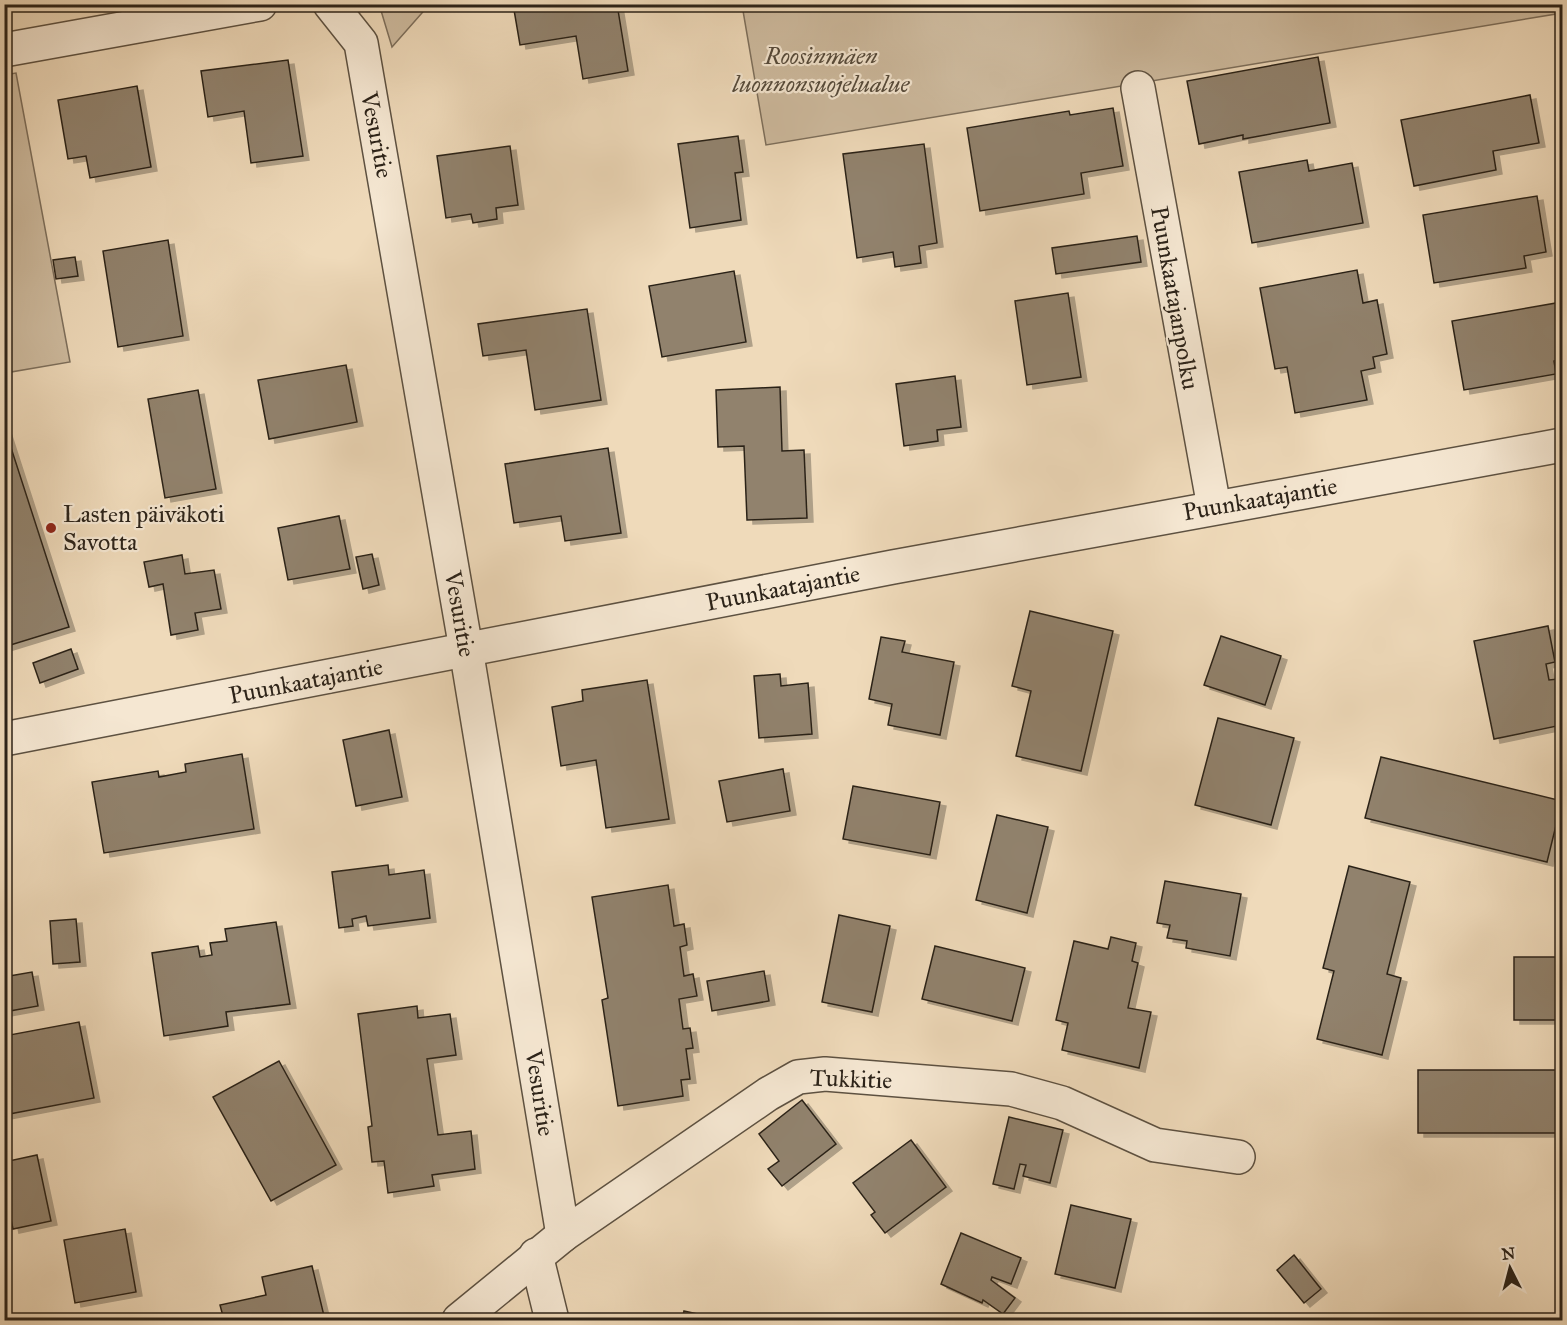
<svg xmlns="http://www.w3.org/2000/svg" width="1567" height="1325" viewBox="0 0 1567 1325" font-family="'IM FELL Great Primer',serif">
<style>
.green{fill:#cebb9f;stroke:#7d6f5c;stroke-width:1.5}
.building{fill:#91826d;stroke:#2c2319;stroke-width:1.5;filter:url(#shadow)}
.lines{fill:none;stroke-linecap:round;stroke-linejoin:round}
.minor-casing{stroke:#5d5141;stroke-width:36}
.minor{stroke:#f5e7d2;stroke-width:33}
.poi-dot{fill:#8f2418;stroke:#f5e7d2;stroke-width:2}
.labels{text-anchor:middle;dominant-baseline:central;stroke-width:4.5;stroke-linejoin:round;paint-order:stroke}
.park-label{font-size:24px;font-style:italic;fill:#54493a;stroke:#f5e7d2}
.street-label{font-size:24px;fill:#2c2319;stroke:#f5e7d2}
.poi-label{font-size:24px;fill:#2c2319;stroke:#f5e7d2;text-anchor:start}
</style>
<defs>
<filter id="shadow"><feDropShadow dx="6" dy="4" stdDeviation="0" flood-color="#0004"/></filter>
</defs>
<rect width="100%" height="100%" fill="#efdaba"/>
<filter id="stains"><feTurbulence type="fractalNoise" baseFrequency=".00333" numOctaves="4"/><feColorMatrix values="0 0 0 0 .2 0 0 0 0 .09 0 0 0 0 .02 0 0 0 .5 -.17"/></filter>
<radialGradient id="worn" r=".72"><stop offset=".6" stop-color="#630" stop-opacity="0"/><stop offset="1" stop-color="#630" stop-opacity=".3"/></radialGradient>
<g class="green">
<path d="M 379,4 L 429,4 L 429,5 L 392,47 Z"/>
<path d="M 1562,4 L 1562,13 L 766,145 L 742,5 Z"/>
<path d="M 16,73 L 70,362 L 5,373 L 4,75 Z"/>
</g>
<g class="building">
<path d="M 513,4 L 617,4 L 628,71 L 583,79 L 576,36 L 520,45 Z"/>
<path d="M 1318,57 L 1330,123 L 1243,139 L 1243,135 L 1199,144 L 1187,81 Z"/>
<path d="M 288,60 L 303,156 L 251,163 L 244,111 L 208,117 L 201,71 Z"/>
<path d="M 137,86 L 151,167 L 90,178 L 86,156 L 68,159 L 58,100 Z"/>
<path d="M 1530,95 L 1539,143 L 1493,151 L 1496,170 L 1414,186 L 1401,120 Z"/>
<path d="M 1113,108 L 1123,166 L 1081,173 L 1084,194 L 980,211 L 967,128 L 1069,111 L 1070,115 Z"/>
<path d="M 738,136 L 743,172 L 735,173 L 741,220 L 690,228 L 678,144 Z"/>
<path d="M 924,144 L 937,243 L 919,246 L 921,263 L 895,267 L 893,252 L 857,258 L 843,154 Z"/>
<path d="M 510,146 L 518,205 L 496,208 L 497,219 L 473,223 L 471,214 L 446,218 L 437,156 Z"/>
<path d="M 1307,160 L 1309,171 L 1352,163 L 1363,223 L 1252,243 L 1239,172 Z"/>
<path d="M 1537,196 L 1546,252 L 1524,256 L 1526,268 L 1434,283 L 1423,215 Z"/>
<path d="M 1137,236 L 1141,262 L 1056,274 L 1052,248 Z"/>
<path d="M 168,240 L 183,336 L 118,347 L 103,251 Z"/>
<path d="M 75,257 L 78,276 L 56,279 L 53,260 Z"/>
<path d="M 1357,270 L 1363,303 L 1377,300 L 1387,354 L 1373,357 L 1375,368 L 1361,371 L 1367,400 L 1295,413 L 1287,367 L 1275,369 L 1260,288 Z"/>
<path d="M 734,271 L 746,342 L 662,357 L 649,286 Z"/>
<path d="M 1068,293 L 1081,377 L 1027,385 L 1015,301 Z"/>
<path d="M 1562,302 L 1562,359 L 1554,361 L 1556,374 L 1464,390 L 1452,321 Z"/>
<path d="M 587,309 L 601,400 L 535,410 L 526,350 L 483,356 L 478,324 Z"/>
<path d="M 346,365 L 357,422 L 269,439 L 258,380 Z"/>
<path d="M 955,376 L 961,427 L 937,430 L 938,441 L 904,446 L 896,384 Z"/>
<path d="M 780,387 L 782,451 L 804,450 L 807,518 L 747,520 L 744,446 L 718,447 L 716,390 Z"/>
<path d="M 198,390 L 216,489 L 165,498 L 148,399 Z"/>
<path d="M 4,426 L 69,627 L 4,647 Z"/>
<path d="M 608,448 L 621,533 L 565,541 L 561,516 L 514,523 L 505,464 Z"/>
<path d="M 339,516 L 350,569 L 288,580 L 278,528 Z"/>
<path d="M 372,554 L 379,585 L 363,589 L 356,557 Z"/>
<path d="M 182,555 L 185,574 L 214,570 L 221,609 L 195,613 L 198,630 L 171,635 L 163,584 L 149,587 L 144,562 Z"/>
<path d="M 1030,611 L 1113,631 L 1081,771 L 1016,756 L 1031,691 L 1012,686 Z"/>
<path d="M 1548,626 L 1555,662 L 1546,664 L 1549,680 L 1558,679 L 1562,698 L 1562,725 L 1494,739 L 1474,641 Z"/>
<path d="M 1221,636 L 1281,656 L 1265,705 L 1204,685 Z"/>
<path d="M 881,637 L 905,641 L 902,652 L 954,662 L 940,735 L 888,725 L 892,704 L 869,699 Z"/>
<path d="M 71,649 L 78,669 L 40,683 L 33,663 Z"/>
<path d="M 780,674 L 781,686 L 808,683 L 812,734 L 759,738 L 754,676 Z"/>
<path d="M 647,680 L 669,819 L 606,828 L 596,760 L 561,766 L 552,707 L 583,701 L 582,690 Z"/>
<path d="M 1218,718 L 1294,738 L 1271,825 L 1195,805 Z"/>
<path d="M 389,730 L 402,797 L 356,806 L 343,740 Z"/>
<path d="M 242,754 L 254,829 L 104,853 L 92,782 L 158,771 L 159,777 L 186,772 L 185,764 Z"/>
<path d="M 1381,757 L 1562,801 L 1547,862 L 1365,818 Z"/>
<path d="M 783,769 L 790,811 L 727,822 L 719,781 Z"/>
<path d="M 853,786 L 940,802 L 930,855 L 843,839 Z"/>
<path d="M 997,815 L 1048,827 L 1027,913 L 976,900 Z"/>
<path d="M 388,865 L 389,875 L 424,870 L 430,918 L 368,926 L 366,916 L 352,919 L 353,926 L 339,928 L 332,872 Z"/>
<path d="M 1349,866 L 1410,882 L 1387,974 L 1401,978 L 1382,1055 L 1317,1039 L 1334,971 L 1323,968 Z"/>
<path d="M 1165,881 L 1241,894 L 1230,956 L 1186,948 L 1187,941 L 1167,938 L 1170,925 L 1157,923 Z"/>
<path d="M 668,885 L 674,926 L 684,924 L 687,945 L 680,947 L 684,976 L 693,974 L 697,996 L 679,999 L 683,1029 L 690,1028 L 693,1048 L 686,1049 L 690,1079 L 681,1080 L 683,1096 L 618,1106 L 602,1000 L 608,998 L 592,897 Z"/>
<path d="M 839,915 L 890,926 L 872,1012 L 822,1002 Z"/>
<path d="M 76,919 L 80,962 L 53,964 L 50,921 Z"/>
<path d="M 276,922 L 290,1004 L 226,1012 L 228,1026 L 164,1036 L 152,953 L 198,946 L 200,957 L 212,955 L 210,943 L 227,941 L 225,929 Z"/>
<path d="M 1111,937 L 1136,943 L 1132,961 L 1138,963 L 1128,1008 L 1151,1012 L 1139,1068 L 1062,1050 L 1068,1023 L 1056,1020 L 1074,941 L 1108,949 Z"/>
<path d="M 935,946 L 1025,968 L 1012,1021 L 922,999 Z"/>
<rect x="1514" y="957" width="48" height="63"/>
<path d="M 764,971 L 769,1001 L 712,1011 L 707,981 Z"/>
<path d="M 32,972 L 38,1006 L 4,1012 L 4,977 Z"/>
<path d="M 417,1006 L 418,1018 L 450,1014 L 456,1055 L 427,1059 L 438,1135 L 471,1131 L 475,1169 L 432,1175 L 434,1186 L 388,1193 L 384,1161 L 372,1162 L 368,1127 L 372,1126 L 358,1014 Z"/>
<path d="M 79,1022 L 94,1098 L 4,1115 L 4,1036 Z"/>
<path d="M 279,1061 L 336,1165 L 271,1201 L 213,1097 Z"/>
<rect x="1418" y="1070" width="144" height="63"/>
<path d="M 802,1100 L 836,1144 L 782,1186 L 768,1169 L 779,1161 L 759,1134 Z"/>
<path d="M 1009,1117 L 1063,1130 L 1050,1183 L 1023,1176 L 1026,1165 L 1020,1164 L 1014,1189 L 993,1184 Z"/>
<path d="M 911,1140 L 946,1187 L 885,1233 L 871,1215 L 875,1212 L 853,1183 Z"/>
<path d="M 37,1155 L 51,1221 L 13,1229 L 4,1187 L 4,1162 Z"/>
<path d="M 1071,1205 L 1131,1219 L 1115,1288 L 1055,1274 Z"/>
<path d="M 125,1229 L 136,1292 L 75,1303 L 64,1240 Z"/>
<path d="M 961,1233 L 1021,1258 L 1011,1284 L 992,1277 L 991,1280 L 1015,1298 L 1003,1314 L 983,1300 L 982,1303 L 941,1284 Z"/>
<path d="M 1294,1255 L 1321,1289 L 1304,1303 L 1277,1270 Z"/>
<path d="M 312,1266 L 325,1320 L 224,1320 L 220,1305 L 266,1295 L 262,1277 Z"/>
<path d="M 684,1311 L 725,1320 L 682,1320 Z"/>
<path d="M 604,1314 L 635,1320 L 603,1320 Z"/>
</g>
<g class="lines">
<defs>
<g id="minor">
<path d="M 330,4 L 361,43 L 466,649 L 563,1235"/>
<path d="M 4,50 L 260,4"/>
<path d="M 1138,88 L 1214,507"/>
<path d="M 4,739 L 893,567 L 1562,445"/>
<path d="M 536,1255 L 552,1320"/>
<path d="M 459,1320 L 563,1235 L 768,1094 L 798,1077 L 825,1074 L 1011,1089 L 1062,1103 L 1155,1145 L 1238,1157"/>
</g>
</defs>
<use href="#minor" class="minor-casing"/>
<use href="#minor" class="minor"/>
</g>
<circle class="poi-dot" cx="51" cy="528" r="6"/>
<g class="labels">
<g class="park-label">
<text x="821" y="56">Roosinmäen<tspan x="821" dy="28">luonnonsuojelualue</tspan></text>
</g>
<g class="street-label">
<text transform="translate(377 135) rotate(79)">Vesuritie</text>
<text transform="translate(1175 298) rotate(80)">Puunkaatajanpolku</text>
<text transform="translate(1260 499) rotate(-10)">Puunkaatajantie</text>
<text transform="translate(783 588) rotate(-11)">Puunkaatajantie</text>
<text transform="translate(460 614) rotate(80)">Vesuritie</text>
<text transform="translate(306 681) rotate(-11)">Puunkaatajantie</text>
<text transform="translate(851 1079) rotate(2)">Tukkitie</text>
<text transform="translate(540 1093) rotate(81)">Vesuritie</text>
</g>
<g class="poi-label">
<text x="63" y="514">Lasten päiväkoti<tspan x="63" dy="28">Savotta</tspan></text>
</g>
</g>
<rect width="1567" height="1325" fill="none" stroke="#efdaba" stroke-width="24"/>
<rect x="6" y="6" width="1555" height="1313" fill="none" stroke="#2c2319" stroke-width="3"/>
<rect x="12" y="12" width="1543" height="1301" fill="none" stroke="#2c2319" stroke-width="1.5"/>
<g transform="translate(1510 1268) rotate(354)" stroke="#f5e7d2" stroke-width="4.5" paint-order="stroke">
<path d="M0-4.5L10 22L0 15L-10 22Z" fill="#2c2319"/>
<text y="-9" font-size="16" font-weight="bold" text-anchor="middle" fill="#2c2319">N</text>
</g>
<rect width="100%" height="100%" filter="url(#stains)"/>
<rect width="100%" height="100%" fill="url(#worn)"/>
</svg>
